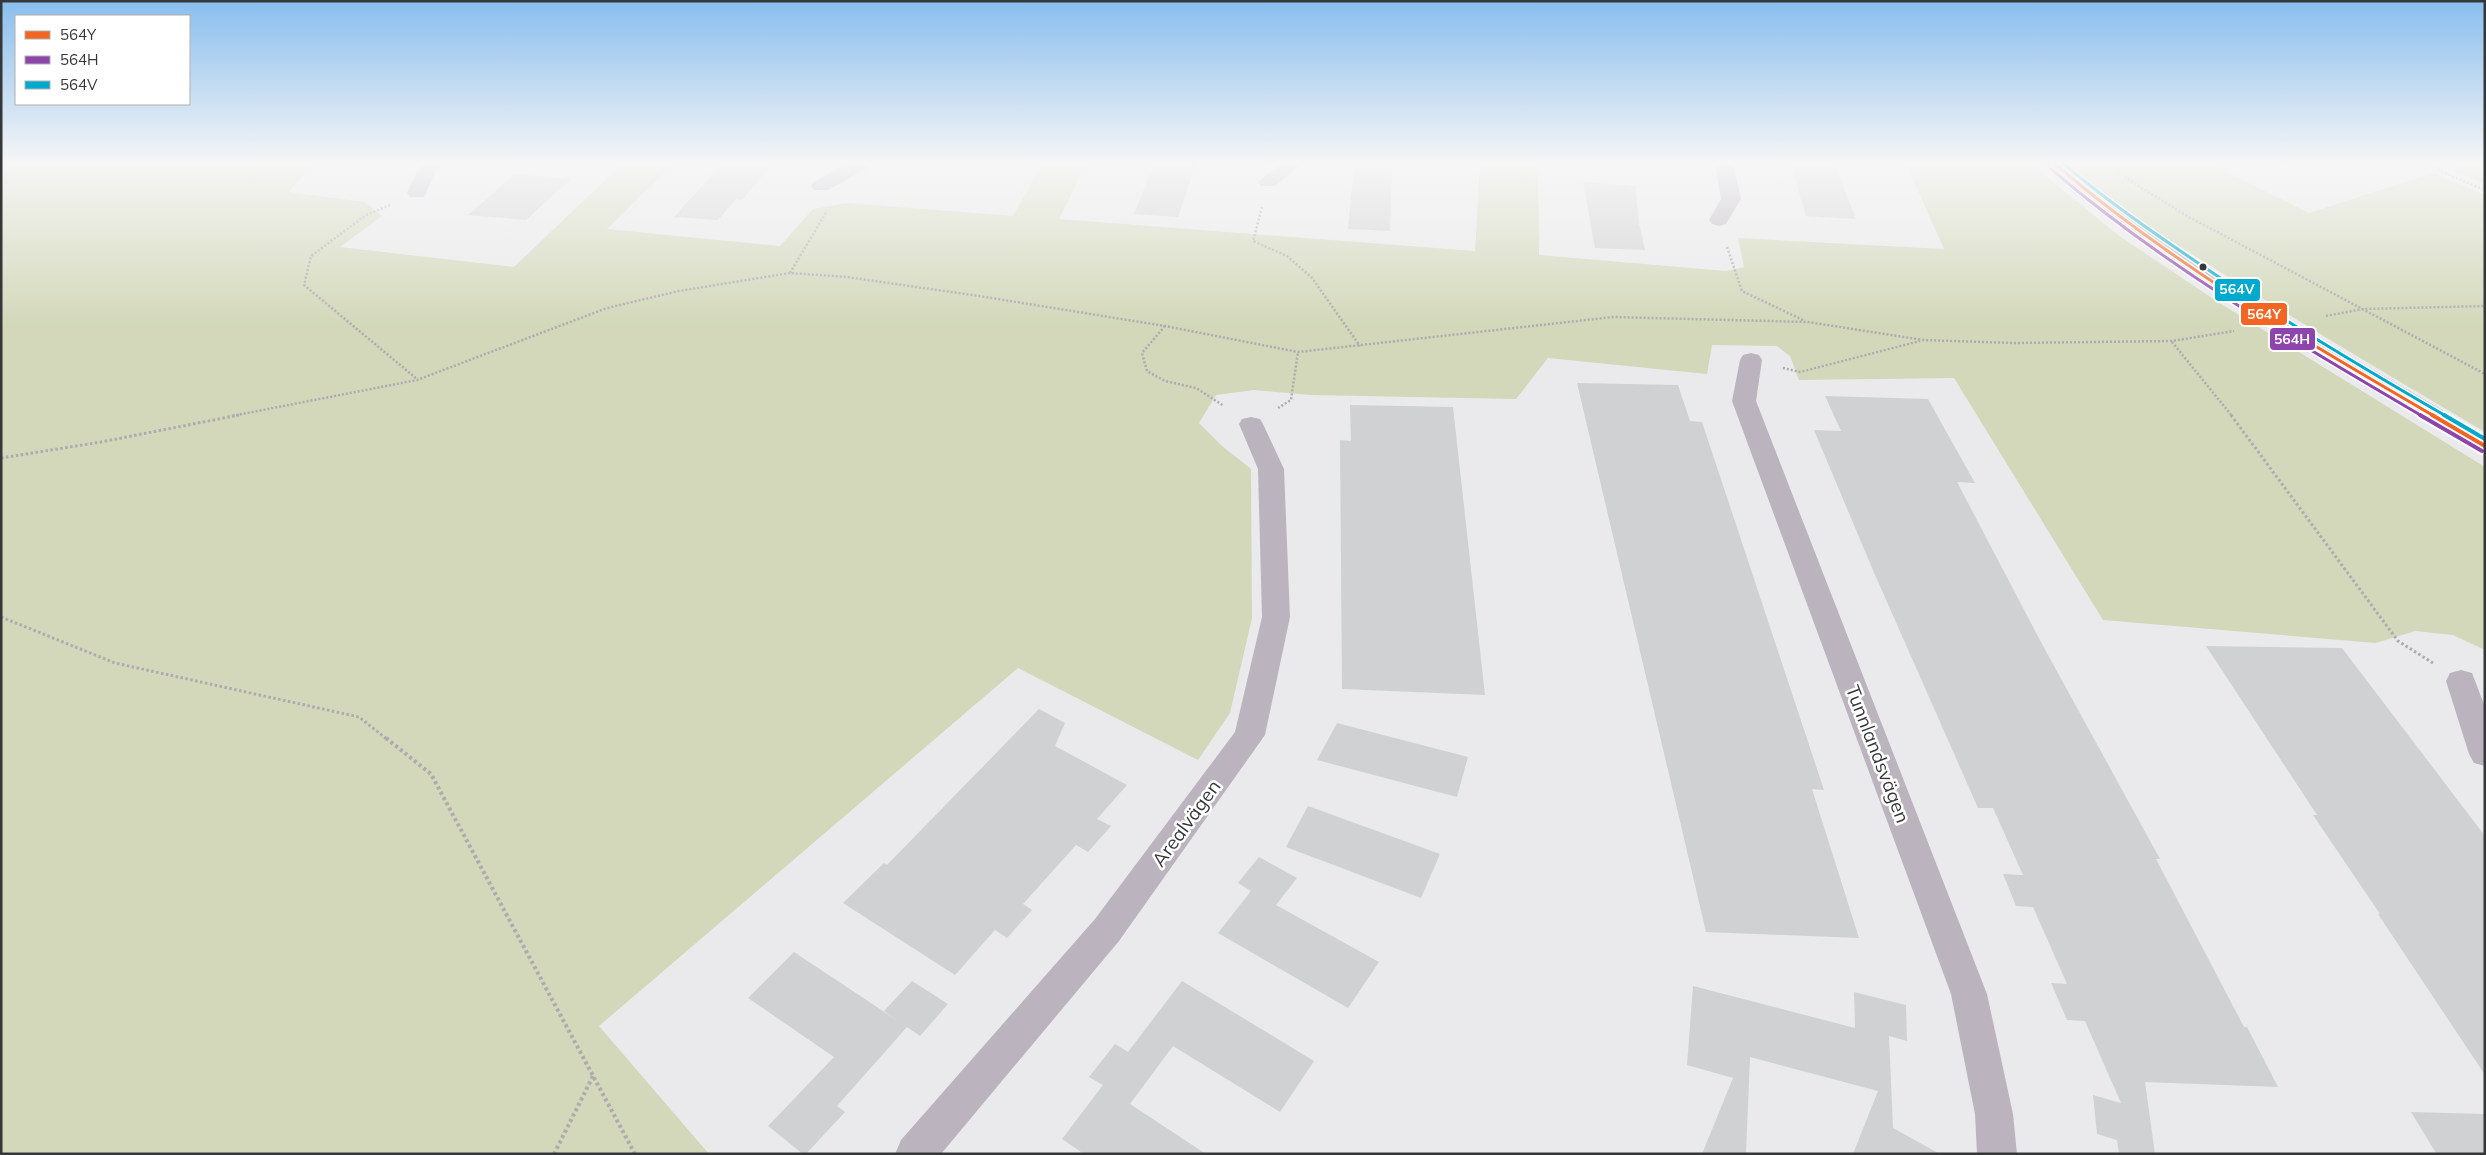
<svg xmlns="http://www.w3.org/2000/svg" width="2486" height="1155" viewBox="0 0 2486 1155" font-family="Mulish,sans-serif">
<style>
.green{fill:#d2d8b9}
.building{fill:#d0d1d2}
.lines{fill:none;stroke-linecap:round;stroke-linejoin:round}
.path-far2{stroke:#aeaab0;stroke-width:2.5;stroke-dasharray:2 2;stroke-linecap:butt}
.path-far1{stroke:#aeaab0;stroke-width:3;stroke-dasharray:2.5 2.5;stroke-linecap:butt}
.path{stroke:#aeaab0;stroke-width:4;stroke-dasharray:3 3;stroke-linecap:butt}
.street{fill:#bbb4be;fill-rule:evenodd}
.bus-1-far1-casing{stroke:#fff;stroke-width:6}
.bus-1-casing{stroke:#fff;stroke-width:8}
.bus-2-far1-casing{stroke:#fff;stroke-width:6}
.bus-2-casing{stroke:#fff;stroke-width:8}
.bus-3-far1-casing{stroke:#fff;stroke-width:6}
.bus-3-casing{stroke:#fff;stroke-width:8}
.bus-1-far1{stroke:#f26522;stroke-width:3}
.bus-1{stroke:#f26522;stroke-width:4}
.bus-2-far1{stroke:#8e44ad;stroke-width:3}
.bus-2{stroke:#8e44ad;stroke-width:4}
.bus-3-far1{stroke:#00a9ce;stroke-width:3}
.bus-3{stroke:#00a9ce;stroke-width:4}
.bus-dot{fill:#363738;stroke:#fff;stroke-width:2}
.labels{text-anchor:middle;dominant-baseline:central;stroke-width:5;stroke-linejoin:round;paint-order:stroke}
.street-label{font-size:19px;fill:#363738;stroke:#fff}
.line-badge{stroke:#fff;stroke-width:2}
.badge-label{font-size:14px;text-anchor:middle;font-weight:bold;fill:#fff}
</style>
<rect width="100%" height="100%" fill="#eaeaec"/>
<g class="green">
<path d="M 1,164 L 312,164 L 289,192 L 365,202 L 382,216 L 340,247 L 514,267 L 622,164 L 673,164 L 607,229 L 780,246 L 813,209 L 847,203 L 1013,216 L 1042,164 L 1086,164 L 1059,219 L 1475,251 L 1480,164 L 1538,164 L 1539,255 L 1726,271 L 1744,267 L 1738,238 L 1944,249 L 1906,164 L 2031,164 L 2118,235 L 2218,302 L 2485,467 L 2485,650 L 2453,635 L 2415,631 L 2376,643 L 2103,620 L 1954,378 L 1799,380 L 1790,356 L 1777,346 L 1712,345 L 1707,374 L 1548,358 L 1516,399 L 1311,395 L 1254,390 L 1216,395 L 1199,423 L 1222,446 L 1251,469 L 1252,618 L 1230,713 L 1198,760 L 1018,668 L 599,1026 L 709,1154 L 1,1154 Z"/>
<path d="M 2066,164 L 2211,164 L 2309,213 L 2433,173 L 2485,195 L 2485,432 C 2397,380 2308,328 2222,273 C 2168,239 2113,206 2066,164 Z"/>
<path d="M 2472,164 L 2485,166 L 2485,184 L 2452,170 Z"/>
</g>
<g class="building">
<path d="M 722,164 L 772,164 L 742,200 L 736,199 L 718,220 L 674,217 Z"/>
<path d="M 1154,164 L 1196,164 L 1178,217 L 1134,214 Z"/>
<path d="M 1791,165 L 1836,168 L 1856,219 L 1806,216 Z"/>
<path d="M 1354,168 L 1392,169 L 1390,231 L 1348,229 Z"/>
<path d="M 515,174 L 571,179 L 526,220 L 468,215 Z"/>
<path d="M 1583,182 L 1635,186 L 1639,223 L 1645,250 L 1595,248 Z"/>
<path d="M 1577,383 L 1678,385 L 1690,421 L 1702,422 L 1824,790 L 1812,789 L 1859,938 L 1706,932 Z"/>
<path d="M 1825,396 L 1928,399 L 1975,483 L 1957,482 L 2042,644 L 2160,859 L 2156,859 L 2244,1027 L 2247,1027 L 2278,1087 L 2145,1082 L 2155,1154 L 2119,1154 L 2117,1140 L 2097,1134 L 2093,1095 L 2121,1103 L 2085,1021 L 2067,1020 L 2051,983 L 2067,984 L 2033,907 L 2016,906 L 2003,874 L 2023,875 L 1993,808 L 1978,808 L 1872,568 L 1814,430 L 1841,431 Z"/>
<path d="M 1350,405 L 1453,407 L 1485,695 L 1342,689 L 1340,440 L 1351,441 Z"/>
<path d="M 2206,646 L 2342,648 L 2485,836 L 2485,1075 L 2378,914 L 2380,914 L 2313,815 L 2317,815 Z"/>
<path d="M 1039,709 L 1065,723 L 1055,746 L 1127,785 L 1097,819 L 1111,826 L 1088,852 L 1076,845 L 1023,904 L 1032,910 L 1007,938 L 995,930 L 955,975 L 843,903 L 884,863 L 887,865 Z"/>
<path d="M 1337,723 L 1468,757 L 1457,797 L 1317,760 Z"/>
<path d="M 1308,806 L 1440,854 L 1421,898 L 1286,847 Z"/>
<path d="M 1259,857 L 1297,878 L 1276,905 L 1379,962 L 1348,1008 L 1218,933 L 1251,891 L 1238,883 Z"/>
<path d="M 794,952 L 898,1021 L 884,1011 L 912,981 L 948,1004 L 920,1036 L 907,1027 L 837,1106 L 845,1112 L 806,1154 L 803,1154 L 768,1126 L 834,1057 L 748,998 Z"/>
<path d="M 1182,981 L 1314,1061 L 1280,1112 L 1173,1046 L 1130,1104 L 1206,1154 L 1084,1154 L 1062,1139 L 1103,1085 L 1089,1077 L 1115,1044 L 1128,1052 Z"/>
<path d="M 1693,986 L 1855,1028 L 1854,992 L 1906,1005 L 1907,1041 L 1889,1036 L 1893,1128 L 1940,1154 L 1853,1154 L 1878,1091 L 1750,1057 L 1746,1154 L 1702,1154 L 1733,1078 L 1687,1065 Z"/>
<path d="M 2411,1112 L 2485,1114 L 2485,1154 L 2436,1153 Z"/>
</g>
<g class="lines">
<g class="path-far2">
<path d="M 2109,164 L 2132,182 L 2189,217 L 2485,374"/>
<path d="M 2432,164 L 2440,171 L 2485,190"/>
<path d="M 390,205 L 366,215 L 311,256 L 304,285 L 417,379"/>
<path d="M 1262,207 L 1253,241 L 1287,256 L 1312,278 L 1360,346"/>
<path d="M 1727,247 L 1742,291 L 1805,321"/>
<path d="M 790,273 L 827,211"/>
<path d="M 2326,316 L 2363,309 L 2485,306"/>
<path d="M 1165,326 L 1142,353 L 1147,371 L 1165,381 L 1196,388 L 1224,406"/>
<path d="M 2172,342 L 2232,416"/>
<path d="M 1783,368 L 1800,372 L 1920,341"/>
<path d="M 1278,408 L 1291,400 L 1298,352"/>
<path d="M 232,416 L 417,380 L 607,308 L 679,291 L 790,273 L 847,277 L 979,296 L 1165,326 L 1298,352 L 1613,317 L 1808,322 L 1923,340 L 2014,343 L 2172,341 L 2234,331"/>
</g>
<g class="path-far1">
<path d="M 2231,415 L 2398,641 L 2433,663"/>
<path d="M 1,458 L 101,442 L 239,415"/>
<path d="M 1,617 L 115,663 L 359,717 L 388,740"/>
</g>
<g class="path">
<path d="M 386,738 L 431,774 L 635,1154"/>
<path d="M 554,1154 L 593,1076"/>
</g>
<g class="street">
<path d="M 421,164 L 442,164 L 436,171 L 424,197 L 410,197 L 407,193 Z"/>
<path d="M 846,164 L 869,164 L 867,168 L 828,190 L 814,190 L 811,186 L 814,182 Z"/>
<path d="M 1280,164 L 1301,164 L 1275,186 L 1261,186 L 1258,182 Z"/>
<path d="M 1715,164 L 1733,164 L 1741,199 L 1726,224 L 1719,226 L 1712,224 L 1709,220 L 1721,199 Z"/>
<path d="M 2046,164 L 2066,164 L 2119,206 L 2237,288 L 2322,340 L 2485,435 L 2485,454 L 2476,451 C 2360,382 2243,315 2134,235 C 2109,217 2063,189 2046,164 Z"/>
<path d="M 1751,353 L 1759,355 L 1762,360 L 1756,401 L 1987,994 L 2013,1114 L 2017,1154 L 1977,1154 L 1975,1114 L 1951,994 L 1732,401 L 1740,360 L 1743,355 Z"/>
<path d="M 1251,417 L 1260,419 L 1263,424 L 1284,469 L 1290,617 L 1265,735 L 1119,941 L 941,1154 L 895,1154 L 901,1140 L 1095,919 L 1235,732 L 1262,617 L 1258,469 L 1239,424 L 1242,419 Z"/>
<path d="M 2461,670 L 2472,673 L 2485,707 L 2485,766 L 2474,763 L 2469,754 L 2446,681 L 2450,673 Z"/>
</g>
<defs>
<path id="bus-1-far1" d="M 2055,164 C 2170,263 2303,340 2434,416"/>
<path id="bus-1" d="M 2432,415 L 2485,446"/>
<path id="bus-2-far1" d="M 2051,169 C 2164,266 2294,341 2422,416"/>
<path id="bus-2" d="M 2420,415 L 2482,451"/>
<path id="bus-3-far1" d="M 2064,164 C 2101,196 2142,225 2182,252 C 2267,311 2356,364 2446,416"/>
<path id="bus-3" d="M 2444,415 L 2485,439"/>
</defs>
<use href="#bus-1-far1" class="bus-1-far1-casing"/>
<use href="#bus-1" class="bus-1-casing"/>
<use href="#bus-2-far1" class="bus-2-far1-casing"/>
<use href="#bus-2" class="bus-2-casing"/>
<use href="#bus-3-far1" class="bus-3-far1-casing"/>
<use href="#bus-3" class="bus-3-casing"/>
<use href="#bus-1-far1" class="bus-1-far1"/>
<use href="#bus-1" class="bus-1"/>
<use href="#bus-2-far1" class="bus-2-far1"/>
<use href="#bus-2" class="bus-2"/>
<use href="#bus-3-far1" class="bus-3-far1"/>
<use href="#bus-3" class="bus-3"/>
</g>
<linearGradient id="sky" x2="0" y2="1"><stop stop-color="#89beee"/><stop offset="0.5" stop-color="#f6f6f6"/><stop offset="1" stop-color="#f6f6f6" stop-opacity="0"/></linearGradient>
<rect width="2486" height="326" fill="url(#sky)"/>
<circle class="bus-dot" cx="2203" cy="267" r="4.5"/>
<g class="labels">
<g class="street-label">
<text transform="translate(1878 754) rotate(69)">Tunnlandsvägen</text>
<text transform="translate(1186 823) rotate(-54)">Arealvägen</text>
</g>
</g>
<g class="line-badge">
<rect x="2214" y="278" width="47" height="24" rx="5" fill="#00a9ce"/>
<rect x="2240" y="302" width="48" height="24" rx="5" fill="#f26522"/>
<rect x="2269" y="327" width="47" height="24" rx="5" fill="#8e44ad"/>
</g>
<g class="badge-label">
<text x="2237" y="294">564V</text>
<text x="2264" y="319">564Y</text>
<text x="2292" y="344">564H</text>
</g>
<rect width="2486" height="1155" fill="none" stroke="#363738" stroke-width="5"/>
<rect x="15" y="15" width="175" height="90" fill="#ffffff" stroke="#afafaf"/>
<rect x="25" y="31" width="25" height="8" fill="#f26522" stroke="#afafaf"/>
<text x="60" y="40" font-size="15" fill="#363738">564Y</text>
<rect x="25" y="56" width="25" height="8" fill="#8e44ad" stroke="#afafaf"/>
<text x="60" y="65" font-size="15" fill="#363738">564H</text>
<rect x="25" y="81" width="25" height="8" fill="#00a9ce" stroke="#afafaf"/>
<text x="60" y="90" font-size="15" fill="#363738">564V</text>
</svg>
